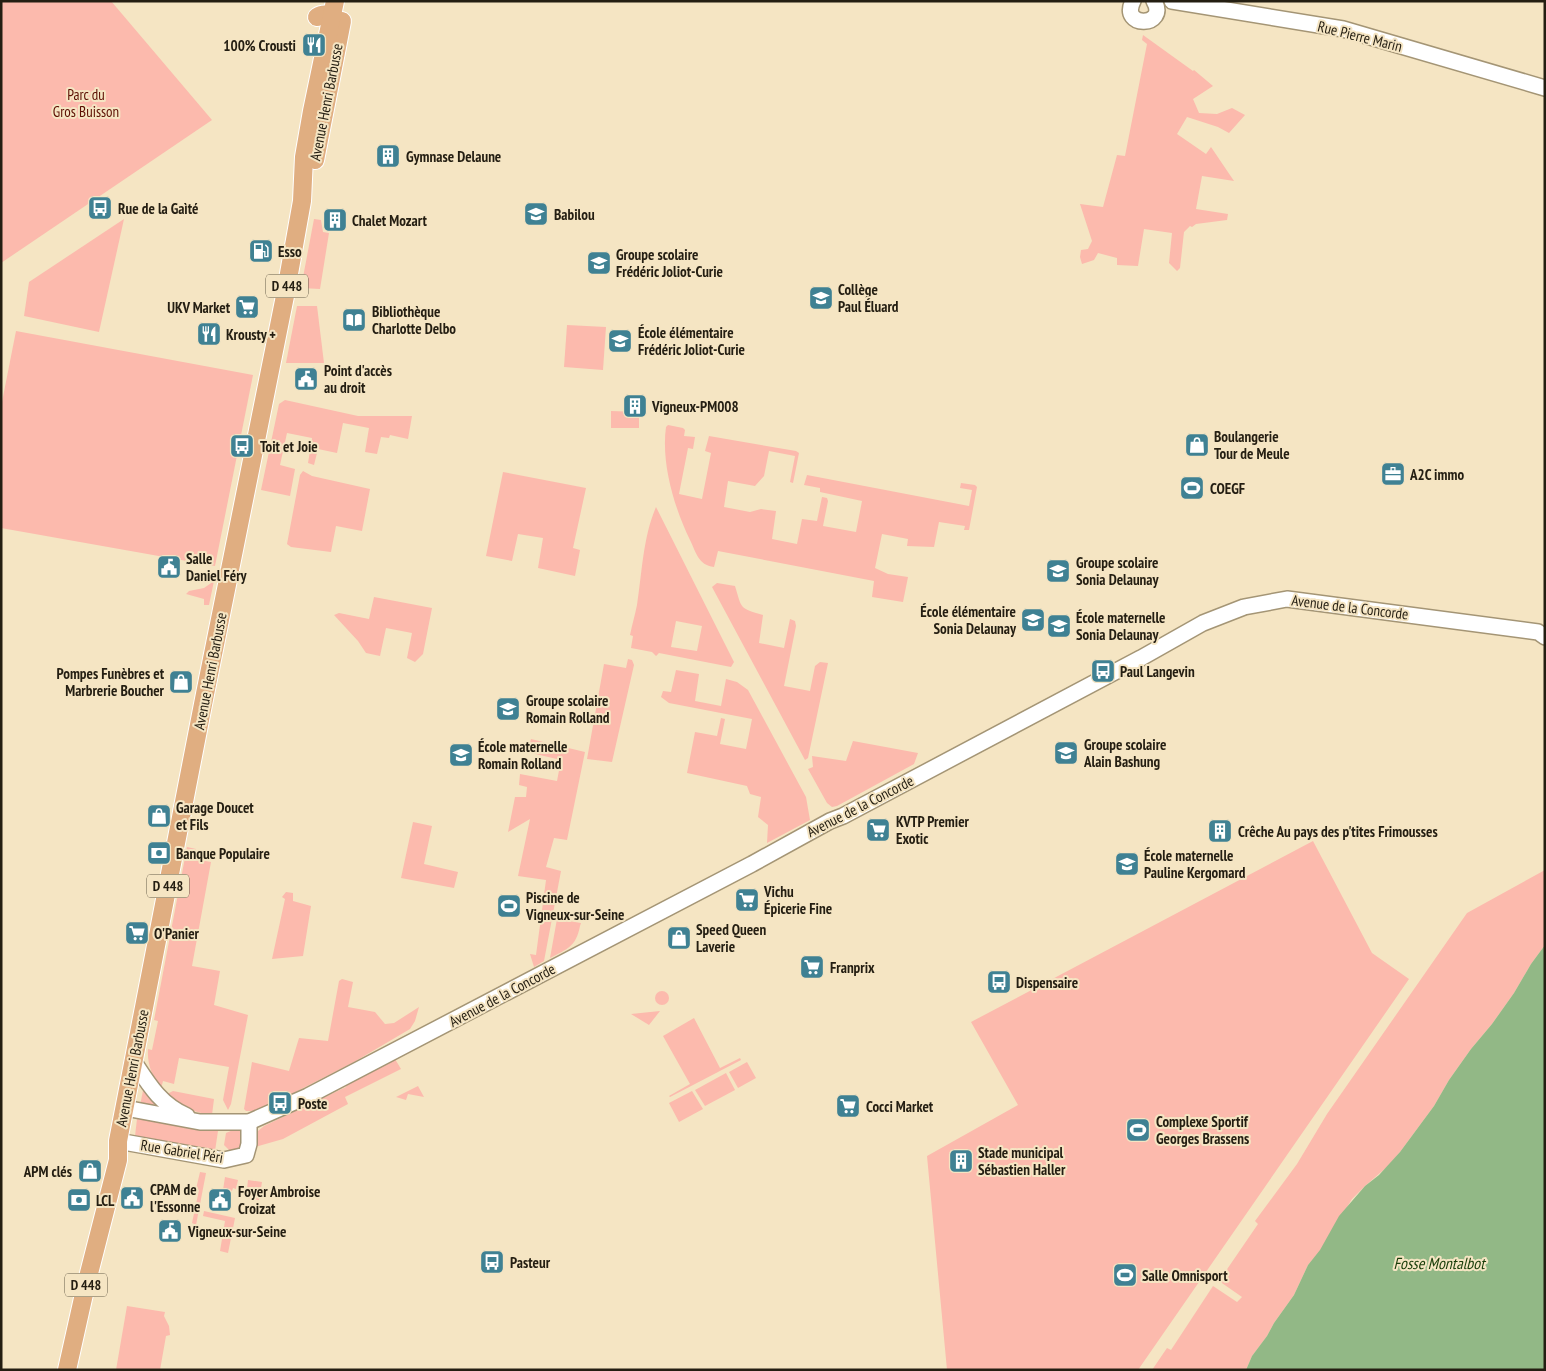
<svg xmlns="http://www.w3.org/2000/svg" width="1546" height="1371" viewBox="0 0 1546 1371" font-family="'PT Sans Narrow',sans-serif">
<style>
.green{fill:#fcbaad;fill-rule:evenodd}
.water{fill:#92b886}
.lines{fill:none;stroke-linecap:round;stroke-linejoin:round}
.secondary-casing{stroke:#a49575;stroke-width:18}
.primary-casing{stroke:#fff;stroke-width:20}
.secondary{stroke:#fff;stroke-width:15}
.primary{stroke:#e0ae81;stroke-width:18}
.labels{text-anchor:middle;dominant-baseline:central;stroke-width:4;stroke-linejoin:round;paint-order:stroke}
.shield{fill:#f5e5c3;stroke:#635a47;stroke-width:1}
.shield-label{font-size:14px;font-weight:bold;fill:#241e12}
.street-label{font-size:15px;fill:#241e12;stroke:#f5e5c3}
.poi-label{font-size:15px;font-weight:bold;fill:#241e12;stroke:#f5e5c3;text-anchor:start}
.park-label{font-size:15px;fill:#5c0f03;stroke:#f5e5c3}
.water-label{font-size:16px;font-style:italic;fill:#183d09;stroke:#f5e5c3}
</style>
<rect width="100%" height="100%" fill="#f5e5c3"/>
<g class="green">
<path d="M 1,1 L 111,1 L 212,120 L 1,263 Z"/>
<path d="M 1143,35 L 1193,71 L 1194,70 L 1213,86 L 1193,99 L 1199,113 L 1217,114 L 1232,108 L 1245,115 L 1229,133 L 1218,127 L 1187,117 L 1177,134 L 1206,154 L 1211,147 L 1234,181 L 1202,176 L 1196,209 L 1228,214 L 1227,220 L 1196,224 L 1192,227 L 1190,226 L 1184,232 L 1180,268 L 1177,271 L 1169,263 L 1172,233 L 1144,229 L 1138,266 L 1117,265 L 1117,258 L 1098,253 L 1094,260 L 1082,264 L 1080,257 L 1081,250 L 1088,249 L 1092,241 L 1080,204 L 1103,207 L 1117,155 L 1125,156 L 1147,44 L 1142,40 Z"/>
<path d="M 124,219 L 99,332 L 24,316 L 29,282 Z"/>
<path d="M 314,219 L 321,220 L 323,232 L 329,233 L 320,289 L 301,288 Z"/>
<path d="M 297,306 L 317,306 L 324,363 L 286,363 Z"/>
<path d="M 567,325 L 606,327 L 603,370 L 564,367 Z"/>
<path d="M 16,331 L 253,375 L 215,566 L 1,528 L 1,407 Z"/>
<path d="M 285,400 L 358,416 L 412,416 L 408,439 L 390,435 L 389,438 L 381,437 L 377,454 L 365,452 L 369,428 L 343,423 L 337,453 L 318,449 L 314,465 L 308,463 L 312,438 L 287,433 L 280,465 L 295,469 L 290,496 L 261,490 L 279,404 Z"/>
<path d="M 611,411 L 639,412 L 639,428 L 611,428 Z"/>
<path d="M 668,425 L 683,428 L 685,430 L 684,436 L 695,437 L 693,449 L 688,448 L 679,494 L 702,499 L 711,453 L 705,451 L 709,436 L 796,451 L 799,453 L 793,483 L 790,482 L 795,456 L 769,451 L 764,476 L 755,486 L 728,481 L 724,507 L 750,512 L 761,509 L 776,511 L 772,539 L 797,544 L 802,519 L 817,521 L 822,497 L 827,498 L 828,501 L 823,526 L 856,532 L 862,501 L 820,492 L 820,488 L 804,485 L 807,475 L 969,506 L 972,490 L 960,488 L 961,483 L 975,485 L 977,487 L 969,530 L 964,530 L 965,526 L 939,522 L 934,547 L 907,546 L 908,539 L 882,534 L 875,568 L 888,574 L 908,577 L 903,602 L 872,597 L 874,581 L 718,551 L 714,567 C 698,565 696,552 690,540 C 674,507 661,463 666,427 Z"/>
<path d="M 303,471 L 312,476 L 370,489 L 362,531 L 336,526 L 331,552 L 291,547 L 287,544 L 300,475 Z"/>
<path d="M 503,472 L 586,488 L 573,548 L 580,550 L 575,576 L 538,568 L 543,538 L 518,534 L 512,561 L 486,556 Z"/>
<path d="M 656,507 L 734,662 L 731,667 L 659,653 L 656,656 L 652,652 L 631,648 L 633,636 L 630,635 C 632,625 635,615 637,605 C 642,573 643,537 656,507 ZM 676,621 L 702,626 L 697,651 L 671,647 Z"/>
<path d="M 214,581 L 209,605 L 204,605 L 204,599 L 186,594 L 189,591 L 204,588 Z"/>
<path d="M 717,583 L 735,586 C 742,609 739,608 763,615 L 759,643 L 784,648 L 790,619 L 795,621 L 796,626 L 784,686 L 810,691 L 815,666 L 820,662 L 828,663 L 808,758 L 805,760 L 712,587 Z"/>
<path d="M 374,597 L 432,608 L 423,654 L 415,662 L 407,658 L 412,633 L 386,628 L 380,656 L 366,653 L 358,641 L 334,615 L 339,613 L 369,619 Z"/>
<path d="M 628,659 L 632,660 L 634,665 L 612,762 L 587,759 L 604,664 L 626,668 Z"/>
<path d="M 676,670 L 699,674 L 695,701 L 721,706 L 726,679 L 737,682 L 748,690 L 806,797 L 810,820 L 767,843 L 768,825 L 758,817 L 761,797 L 750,794 L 747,786 L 687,773 L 695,732 L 717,736 L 721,718 L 725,719 L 720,744 L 746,749 L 752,719 L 669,703 L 661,697 L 663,691 L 671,692 Z"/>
<path d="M 531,739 L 585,752 L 567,840 L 554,838 L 546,867 L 561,871 L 544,961 L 534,967 L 530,954 L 536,955 L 546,880 L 518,876 L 530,819 L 508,832 L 515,797 L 526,797 L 527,787 L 519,785 L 520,774 L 557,781 L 561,760 L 527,752 Z"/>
<path d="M 853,741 L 918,753 L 914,764 L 837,806 L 832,807 L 827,803 L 808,769 L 813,767 L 812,756 L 846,761 Z"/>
<path d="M 413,822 L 432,826 L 424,864 L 458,872 L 454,888 L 401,878 Z"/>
<path d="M 1313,841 L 1372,953 L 1409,979 L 1138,1370 L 947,1370 L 927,1156 L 1018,1105 L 971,1022 Z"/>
<path d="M 187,847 L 196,849 L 194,859 L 211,862 L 192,966 L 220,971 L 214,1005 L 248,1015 L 231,1104 L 228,1110 L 223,1100 L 229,1067 L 179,1058 L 174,1084 L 163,1081 L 161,1089 C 152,1076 147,1064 148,1049 L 152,1050 L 158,1021 L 154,1020 Z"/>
<path d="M 1545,870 L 1545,945 L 1531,964 L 1514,993 L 1492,1024 L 1471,1049 L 1449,1080 L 1434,1106 L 1400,1152 L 1388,1166 L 1365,1186 L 1352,1199 L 1320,1251 L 1308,1265 L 1294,1295 L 1274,1323 L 1267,1336 L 1252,1356 L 1246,1370 L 1152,1370 L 1167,1348 L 1171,1350 L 1213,1286 L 1237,1302 L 1242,1297 L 1219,1281 L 1258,1224 L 1255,1221 L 1297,1164 L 1327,1114 L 1467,913 Z"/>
<path d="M 286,892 L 293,893 L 293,901 L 311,906 L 303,956 L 272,959 L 285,899 L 282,897 Z"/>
<path d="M 557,919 L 581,923 L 580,926 C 576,947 567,949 550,958 Z"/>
<path d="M 342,979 L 353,982 L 348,1007 L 375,1012 L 385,1024 L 394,1023 L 419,1007 L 415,1021 L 410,1029 L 354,1062 L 270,1105 L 254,1111 L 246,1111 L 244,1109 L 252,1062 L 289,1071 L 299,1038 L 328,1041 L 339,981 Z"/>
<circle cx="662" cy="998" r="7"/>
<path d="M 660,1011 L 649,1025 L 631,1014 Z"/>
<path d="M 694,1018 L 720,1068 L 740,1058 L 741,1060 L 670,1097 L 669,1096 L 690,1084 L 663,1036 Z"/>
<path d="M 395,1059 L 401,1069 L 345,1097 L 348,1104 L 283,1139 L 255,1147 L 253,1143 L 258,1131 L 264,1126 L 346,1087 L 346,1085 Z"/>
<path d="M 747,1062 L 756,1078 L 738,1088 L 729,1072 Z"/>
<path d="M 726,1073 L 735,1090 L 705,1106 L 695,1090 Z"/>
<path d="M 144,1085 L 168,1111 L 140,1106 Z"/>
<path d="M 418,1086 L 424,1097 L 408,1094 L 406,1100 L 396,1097 Z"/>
<path d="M 173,1091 L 214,1099 L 212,1115 C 194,1113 180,1106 167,1094 Z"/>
<path d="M 692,1091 L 703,1109 L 679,1122 L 669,1103 Z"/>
<path d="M 137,1119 L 218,1131 L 215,1151 L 140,1138 L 135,1136 Z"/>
<path d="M 233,1130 L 241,1131 L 245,1138 L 240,1151 L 230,1151 L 224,1145 L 226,1133 Z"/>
<path d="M 200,1172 L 206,1173 L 196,1225 L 192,1223 L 199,1190 L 196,1189 Z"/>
<path d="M 225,1177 L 238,1180 L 236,1189 L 233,1188 L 232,1191 L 223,1190 Z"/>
<path d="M 248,1180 L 262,1182 L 259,1200 L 246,1198 Z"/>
<path d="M 204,1211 L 235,1218 L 228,1253 L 220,1251 L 225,1221 L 203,1216 Z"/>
<path d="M 127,1306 L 165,1312 L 164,1316 L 169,1326 L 170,1335 L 166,1336 L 160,1370 L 116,1370 Z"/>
</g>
<path class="water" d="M 1545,945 L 1545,1370 L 1246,1370 L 1252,1356 L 1267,1336 L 1274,1323 L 1294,1295 L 1308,1265 L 1320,1250 L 1339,1216 L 1365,1186 L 1379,1175 L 1400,1152 L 1434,1106 L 1449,1080 L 1471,1049 L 1492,1024 L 1514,993 L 1531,964 Z"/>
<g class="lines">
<defs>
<g id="secondary">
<path d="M 1133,1 C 1119,29 1169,27 1154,1"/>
<path d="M 1172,1 L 1343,29 L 1545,88"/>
<path d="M 134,1062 C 149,1085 161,1105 187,1116"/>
<path d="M 125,1108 L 200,1122 L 249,1122 L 308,1096 L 752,864 L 830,821 L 843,816 L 1141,658 L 1203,623 L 1244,607 L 1287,599 L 1538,632 L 1545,637"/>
<path d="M 118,1141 L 224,1160 L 246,1155 L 249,1144 L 249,1122"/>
</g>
<g id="primary">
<path d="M 317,17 C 323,13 331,14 336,19 L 337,24"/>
<path d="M 315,160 L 342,21"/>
<path d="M 67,1370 L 86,1285 L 118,1160 L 118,1141 L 205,694 L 285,296 L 302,201 L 304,157 L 312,111 L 335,1"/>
</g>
</defs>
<use href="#secondary" class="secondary-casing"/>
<use href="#primary" class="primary-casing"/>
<use href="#secondary" class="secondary"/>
<use href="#primary" class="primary"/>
</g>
<defs>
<symbol id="restaurant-square" viewBox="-11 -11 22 22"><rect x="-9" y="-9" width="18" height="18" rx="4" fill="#3f8193" stroke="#f5e5c3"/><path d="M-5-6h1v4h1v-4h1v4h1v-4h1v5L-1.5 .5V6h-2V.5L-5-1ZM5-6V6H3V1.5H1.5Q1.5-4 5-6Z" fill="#fff"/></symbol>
<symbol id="building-square" viewBox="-11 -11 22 22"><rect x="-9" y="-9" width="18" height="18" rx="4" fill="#3f8193" stroke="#f5e5c3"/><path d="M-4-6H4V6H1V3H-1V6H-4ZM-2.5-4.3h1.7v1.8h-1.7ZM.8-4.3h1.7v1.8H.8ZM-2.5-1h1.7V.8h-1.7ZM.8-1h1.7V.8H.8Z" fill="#fff"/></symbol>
<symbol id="bus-square" viewBox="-11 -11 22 22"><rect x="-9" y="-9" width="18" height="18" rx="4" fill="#3f8193" stroke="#f5e5c3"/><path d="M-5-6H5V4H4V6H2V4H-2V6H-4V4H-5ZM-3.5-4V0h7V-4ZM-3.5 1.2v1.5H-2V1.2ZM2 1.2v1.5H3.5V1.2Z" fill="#fff"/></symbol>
<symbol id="school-square" viewBox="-11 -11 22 22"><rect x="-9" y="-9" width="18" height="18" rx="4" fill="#3f8193" stroke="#f5e5c3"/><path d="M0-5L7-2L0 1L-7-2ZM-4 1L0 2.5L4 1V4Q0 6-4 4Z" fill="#fff"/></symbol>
<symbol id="fuel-square" viewBox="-11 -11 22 22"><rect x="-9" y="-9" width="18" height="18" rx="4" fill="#3f8193" stroke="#f5e5c3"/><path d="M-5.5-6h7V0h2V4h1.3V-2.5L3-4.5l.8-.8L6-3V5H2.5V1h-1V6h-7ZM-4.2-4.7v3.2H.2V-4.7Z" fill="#fff"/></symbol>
<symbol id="supermarket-square" viewBox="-11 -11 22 22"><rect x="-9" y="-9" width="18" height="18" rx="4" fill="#3f8193" stroke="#f5e5c3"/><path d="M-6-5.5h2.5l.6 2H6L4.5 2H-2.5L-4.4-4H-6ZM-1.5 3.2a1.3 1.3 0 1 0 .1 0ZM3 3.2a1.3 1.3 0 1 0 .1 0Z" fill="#fff"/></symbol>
<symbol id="library-square" viewBox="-11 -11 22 22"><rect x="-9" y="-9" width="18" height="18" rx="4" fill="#3f8193" stroke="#f5e5c3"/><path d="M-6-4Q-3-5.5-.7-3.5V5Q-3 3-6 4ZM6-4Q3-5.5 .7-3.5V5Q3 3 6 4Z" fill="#fff"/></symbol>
<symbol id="civic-square" viewBox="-11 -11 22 22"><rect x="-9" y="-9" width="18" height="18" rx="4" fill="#3f8193" stroke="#f5e5c3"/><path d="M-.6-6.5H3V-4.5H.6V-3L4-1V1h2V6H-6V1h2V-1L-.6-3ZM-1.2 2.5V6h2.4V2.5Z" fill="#fff"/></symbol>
<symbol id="shop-square" viewBox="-11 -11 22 22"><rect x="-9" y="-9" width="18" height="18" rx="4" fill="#3f8193" stroke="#f5e5c3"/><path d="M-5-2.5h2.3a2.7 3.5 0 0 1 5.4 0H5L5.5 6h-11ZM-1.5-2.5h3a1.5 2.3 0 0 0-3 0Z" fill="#fff"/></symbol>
<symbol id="office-square" viewBox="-11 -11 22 22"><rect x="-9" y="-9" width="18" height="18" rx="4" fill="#3f8193" stroke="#f5e5c3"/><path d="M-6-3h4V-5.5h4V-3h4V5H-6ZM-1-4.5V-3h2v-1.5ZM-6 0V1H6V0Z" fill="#fff"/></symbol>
<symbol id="stadium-square" viewBox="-11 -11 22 22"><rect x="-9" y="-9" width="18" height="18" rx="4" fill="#3f8193" stroke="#f5e5c3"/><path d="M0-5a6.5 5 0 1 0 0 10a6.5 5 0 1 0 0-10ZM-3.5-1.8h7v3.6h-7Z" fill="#fff"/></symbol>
<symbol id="bank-square" viewBox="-11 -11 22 22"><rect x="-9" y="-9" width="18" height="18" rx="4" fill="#3f8193" stroke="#f5e5c3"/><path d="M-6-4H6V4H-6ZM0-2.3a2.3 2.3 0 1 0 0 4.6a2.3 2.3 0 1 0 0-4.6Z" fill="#fff"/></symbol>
</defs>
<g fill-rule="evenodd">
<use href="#restaurant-square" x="300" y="31" width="28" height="28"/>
<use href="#building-square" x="374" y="142" width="28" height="28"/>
<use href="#bus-square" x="86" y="194" width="28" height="28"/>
<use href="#school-square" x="522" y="200" width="28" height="28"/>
<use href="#building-square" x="321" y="206" width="28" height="28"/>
<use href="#fuel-square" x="247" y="237" width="28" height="28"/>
<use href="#school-square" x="585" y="249" width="28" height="28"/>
<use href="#school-square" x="807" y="284" width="28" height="28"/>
<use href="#supermarket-square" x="233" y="293" width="28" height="28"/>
<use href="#library-square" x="340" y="306" width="28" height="28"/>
<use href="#restaurant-square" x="195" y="320" width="28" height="28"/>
<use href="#school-square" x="606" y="327" width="28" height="28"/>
<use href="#civic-square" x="292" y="365" width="28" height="28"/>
<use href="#building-square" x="621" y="392" width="28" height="28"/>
<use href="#shop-square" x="1183" y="431" width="28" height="28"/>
<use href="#bus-square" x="228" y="432" width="28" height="28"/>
<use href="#office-square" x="1379" y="460" width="28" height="28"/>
<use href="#stadium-square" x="1178" y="474" width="28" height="28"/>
<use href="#civic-square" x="155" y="553" width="28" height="28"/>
<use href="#school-square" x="1044" y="557" width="28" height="28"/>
<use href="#school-square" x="1019" y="606" width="28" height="28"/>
<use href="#school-square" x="1045" y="612" width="28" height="28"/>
<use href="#bus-square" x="1089" y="657" width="28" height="28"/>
<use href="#shop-square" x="167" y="668" width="28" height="28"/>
<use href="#school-square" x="494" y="695" width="28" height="28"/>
<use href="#school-square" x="1052" y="739" width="28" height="28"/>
<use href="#school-square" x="447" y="741" width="28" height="28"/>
<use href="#shop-square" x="145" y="802" width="28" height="28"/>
<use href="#supermarket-square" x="864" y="816" width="28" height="28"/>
<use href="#building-square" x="1206" y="817" width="28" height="28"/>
<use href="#bank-square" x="145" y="839" width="28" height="28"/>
<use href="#school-square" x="1113" y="850" width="28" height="28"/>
<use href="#supermarket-square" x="733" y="886" width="28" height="28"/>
<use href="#stadium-square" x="495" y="892" width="28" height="28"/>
<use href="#supermarket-square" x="123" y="919" width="28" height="28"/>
<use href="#shop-square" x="665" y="924" width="28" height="28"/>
<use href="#supermarket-square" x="798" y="953" width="28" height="28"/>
<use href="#bus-square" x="985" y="968" width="28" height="28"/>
<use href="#bus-square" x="266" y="1089" width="28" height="28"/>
<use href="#supermarket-square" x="834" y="1092" width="28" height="28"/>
<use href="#stadium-square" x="1124" y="1116" width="28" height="28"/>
<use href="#building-square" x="947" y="1147" width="28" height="28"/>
<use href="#shop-square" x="76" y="1157" width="28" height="28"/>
<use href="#civic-square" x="118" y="1184" width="28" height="28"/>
<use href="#bank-square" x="65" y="1186" width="28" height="28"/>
<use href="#civic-square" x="206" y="1186" width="28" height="28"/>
<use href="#civic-square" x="156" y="1217" width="28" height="28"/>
<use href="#bus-square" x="478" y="1248" width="28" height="28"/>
<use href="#stadium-square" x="1111" y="1261" width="28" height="28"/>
</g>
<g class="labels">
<g class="shield">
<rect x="266" y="274.5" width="42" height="23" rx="4"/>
<rect x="147" y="874.5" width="42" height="23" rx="4"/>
<rect x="65" y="1273.5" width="42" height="23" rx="4"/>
</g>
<g class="shield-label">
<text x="287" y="286">D 448</text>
<text x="168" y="886">D 448</text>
<text x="86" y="1285">D 448</text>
</g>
<g class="street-label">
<text transform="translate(1360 36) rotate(14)">Rue Pierre Marin</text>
<text transform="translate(326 102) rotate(-79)">Avenue Henri Barbusse</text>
<text transform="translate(1350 607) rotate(7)">Avenue de la Concorde</text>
<text transform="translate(210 671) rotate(-79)">Avenue Henri Barbusse</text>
<text transform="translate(860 806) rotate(-27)">Avenue de la Concorde</text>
<text transform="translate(502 995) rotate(-28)">Avenue de la Concorde</text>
<text transform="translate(132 1068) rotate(-79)">Avenue Henri Barbusse</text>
<text transform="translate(182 1151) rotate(9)">Rue Gabriel Péri</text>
</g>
<g class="poi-label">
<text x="296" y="45" text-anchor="end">100% Crousti</text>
<text x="406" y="156">Gymnase Delaune</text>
<text x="118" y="208">Rue de la Gaìté</text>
<text x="554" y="214">Babilou</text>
<text x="352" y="220">Chalet Mozart</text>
<text x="278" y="251">Esso</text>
<text x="616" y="254">Groupe scolaire<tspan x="616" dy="17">Frédéric Joliot-Curie</tspan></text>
<text x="838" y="289">Collège<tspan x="838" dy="17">Paul Éluard</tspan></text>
<text x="230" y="307" text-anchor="end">UKV Market</text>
<text x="372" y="311">Bibliothèque<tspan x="372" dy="17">Charlotte Delbo</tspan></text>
<text x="638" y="332">École élémentaire<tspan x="638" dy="17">Frédéric Joliot-Curie</tspan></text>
<text x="226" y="334">Krousty +</text>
<text x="324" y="370">Point d'accès<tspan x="324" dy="17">au droit</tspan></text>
<text x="652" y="406">Vigneux-PM008</text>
<text x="1214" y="436">Boulangerie<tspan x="1214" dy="17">Tour de Meule</tspan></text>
<text x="260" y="446">Toit et Joie</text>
<text x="1410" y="474">A2C immo</text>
<text x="1210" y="488">COEGF</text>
<text x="186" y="558">Salle<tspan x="186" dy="17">Daniel Féry</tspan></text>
<text x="1076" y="562">Groupe scolaire<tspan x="1076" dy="17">Sonia Delaunay</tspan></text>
<text x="1016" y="611" text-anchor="end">École élémentaire<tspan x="1016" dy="17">Sonia Delaunay</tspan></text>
<text x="1076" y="617">École maternelle<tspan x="1076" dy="17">Sonia Delaunay</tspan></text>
<text x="1120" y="671">Paul Langevin</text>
<text x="164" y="673" text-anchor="end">Pompes Funèbres et<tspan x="164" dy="17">Marbrerie Boucher</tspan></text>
<text x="526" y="700">Groupe scolaire<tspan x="526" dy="17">Romain Rolland</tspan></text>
<text x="1084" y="744">Groupe scolaire<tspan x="1084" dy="17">Alain Bashung</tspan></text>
<text x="478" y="746">École maternelle<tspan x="478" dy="17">Romain Rolland</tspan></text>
<text x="176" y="807">Garage Doucet<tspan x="176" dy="17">et Fils</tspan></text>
<text x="896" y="821">KVTP Premier<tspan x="896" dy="17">Exotic</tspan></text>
<text x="1238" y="831">Crêche Au pays des p'tites Frimousses</text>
<text x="176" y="853">Banque Populaire</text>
<text x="1144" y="855">École maternelle<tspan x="1144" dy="17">Pauline Kergomard</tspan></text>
<text x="764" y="891">Vichu<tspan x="764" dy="17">Épicerie Fine</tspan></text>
<text x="526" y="897">Piscine de<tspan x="526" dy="17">Vigneux-sur-Seine</tspan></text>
<text x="696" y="929">Speed Queen<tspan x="696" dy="17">Laverie</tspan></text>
<text x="154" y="933">O'Panier</text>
<text x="830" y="967">Franprix</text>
<text x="1016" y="982">Dispensaire</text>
<text x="298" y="1103">Poste</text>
<text x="866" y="1106">Cocci Market</text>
<text x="1156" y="1121">Complexe Sportif<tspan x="1156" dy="17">Georges Brassens</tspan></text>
<text x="978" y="1152">Stade municipal<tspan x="978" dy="17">Sébastien Haller</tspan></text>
<text x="72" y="1171" text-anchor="end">APM clés</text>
<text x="150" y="1189">CPAM de<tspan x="150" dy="17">l'Essonne</tspan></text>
<text x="238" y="1191">Foyer Ambroise<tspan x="238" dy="17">Croizat</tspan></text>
<text x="96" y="1200">LCL</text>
<text x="188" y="1231">Vigneux-sur-Seine</text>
<text x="510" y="1262">Pasteur</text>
<text x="1142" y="1275">Salle Omnisport</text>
</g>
<g class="park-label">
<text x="86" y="94">Parc du<tspan x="86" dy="17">Gros Buisson</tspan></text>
</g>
<g class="water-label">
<text x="1439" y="1263">Fosse Montalbot</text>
</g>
</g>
<rect width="1546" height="1371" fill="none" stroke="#241e12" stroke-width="5"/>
</svg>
